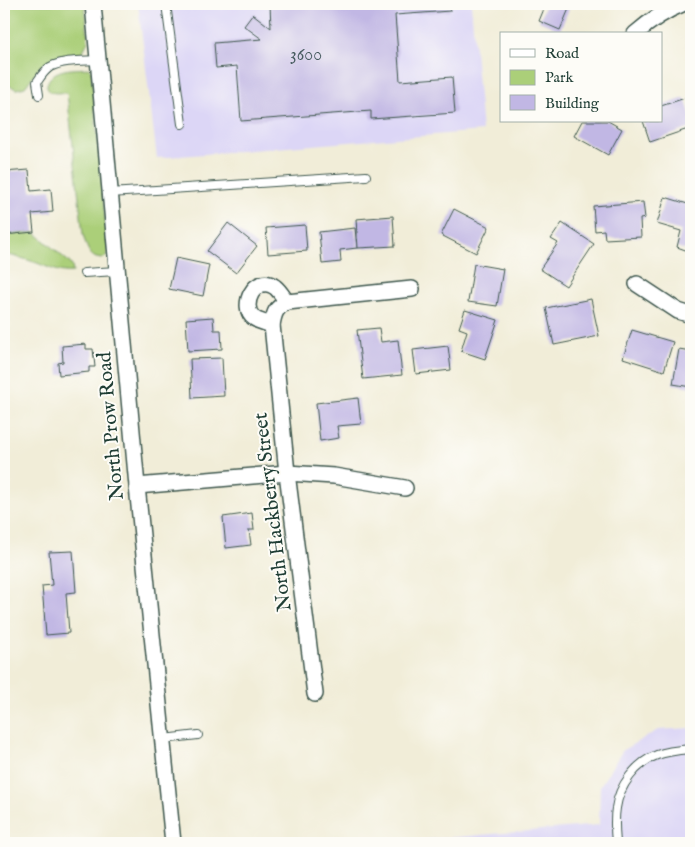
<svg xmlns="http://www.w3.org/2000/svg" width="695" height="847" viewBox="0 0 695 847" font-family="'IM FELL English',serif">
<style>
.built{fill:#dcd6f6}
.green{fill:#abcf79;stroke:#658656}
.building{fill:#c1b7e4}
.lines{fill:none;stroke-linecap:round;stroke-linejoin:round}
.service-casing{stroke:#3e574d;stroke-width:10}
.minor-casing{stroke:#3e574d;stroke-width:18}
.service{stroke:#fff;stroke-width:8}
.minor{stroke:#fff;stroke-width:15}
.labels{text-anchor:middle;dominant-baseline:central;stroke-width:4;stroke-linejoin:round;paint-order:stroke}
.number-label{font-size:18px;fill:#485c60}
.street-label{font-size:20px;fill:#1f3d34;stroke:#fdfcf7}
</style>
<rect width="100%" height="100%" fill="#fdfcf7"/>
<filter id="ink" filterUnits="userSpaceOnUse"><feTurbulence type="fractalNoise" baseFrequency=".02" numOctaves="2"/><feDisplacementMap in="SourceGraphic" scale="10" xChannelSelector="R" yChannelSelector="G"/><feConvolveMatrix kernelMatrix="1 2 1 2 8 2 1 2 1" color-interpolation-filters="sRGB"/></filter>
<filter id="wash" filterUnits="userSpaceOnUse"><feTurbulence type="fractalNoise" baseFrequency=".0096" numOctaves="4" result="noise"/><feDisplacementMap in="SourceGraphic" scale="20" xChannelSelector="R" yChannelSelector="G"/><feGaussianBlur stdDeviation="1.12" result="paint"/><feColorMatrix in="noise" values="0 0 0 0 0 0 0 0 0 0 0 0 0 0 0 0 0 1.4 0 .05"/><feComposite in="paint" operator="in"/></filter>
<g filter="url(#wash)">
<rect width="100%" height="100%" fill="#f1edd8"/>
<g class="built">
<path d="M 138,4 L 471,4 L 482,131 L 157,158 Z"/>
<path d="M 691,728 L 691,843 L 387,843 L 599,825 L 600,786 L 623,750 L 658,730 Z"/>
</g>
<g class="green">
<path d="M 4,4 L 85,4 L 88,41 L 82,53 L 49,62 L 40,67 L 25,87 L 17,89 L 4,84 Z"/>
<path d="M 88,68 L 91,70 L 108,251 L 106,257 C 90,264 86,245 83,234 L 67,93 C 63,92 55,94 51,92 C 42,87 50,76 56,73 C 65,68 78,69 88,68 Z"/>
<path d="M 34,232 L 69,262 L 72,266 L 73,272 C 58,274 45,265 31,261 C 22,258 13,256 4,254 L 4,235 Z"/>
</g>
<g id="blocks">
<g class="building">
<path d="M 270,4 L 449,4 L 450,11 L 395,15 L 400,81 L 452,77 L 455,113 L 371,119 L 371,111 L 241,121 L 237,66 L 216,68 L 214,43 L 262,39 L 244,26 L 253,14 L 271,28 Z"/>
<path d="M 546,4 L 571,4 L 560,30 L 539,21 Z"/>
<path d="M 685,98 L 691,117 L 691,128 L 650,142 L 643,121 L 661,121 L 661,106 Z"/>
<path d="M 582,121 L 608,121 L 622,129 L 608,155 L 574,136 Z"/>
<path d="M 29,170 L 31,191 L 51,189 L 53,212 L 32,214 L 34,232 L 4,235 L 4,172 Z"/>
<path d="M 665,197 L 691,205 L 691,252 L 677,247 L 681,231 L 657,224 Z"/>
<path d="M 643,202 L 645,218 L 640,219 L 641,237 L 605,239 L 604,230 L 595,231 L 593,206 Z"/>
<path d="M 454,209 L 489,227 L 476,253 L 441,235 Z"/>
<path d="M 393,216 L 395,246 L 358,248 L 356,219 Z"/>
<path d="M 228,223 L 257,246 L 236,273 L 207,251 Z"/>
<path d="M 562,223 L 594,244 L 566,286 L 540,269 L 558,243 L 551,239 Z"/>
<path d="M 305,225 L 307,251 L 268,254 L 266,228 Z"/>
<path d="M 355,228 L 357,248 L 340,250 L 341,262 L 322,264 L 319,232 Z"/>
<path d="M 176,258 L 209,265 L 203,296 L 169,289 Z"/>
<path d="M 474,264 L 503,269 L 497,306 L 468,302 Z"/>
<path d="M 591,299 L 599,336 L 554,345 L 546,308 Z"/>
<path d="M 465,310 L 498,320 L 485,359 L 461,351 L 467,331 L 459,328 Z"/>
<path d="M 213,317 L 214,330 L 221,330 L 222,349 L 188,351 L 186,319 Z"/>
<path d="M 379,328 L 381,342 L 398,340 L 402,375 L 363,379 L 357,330 Z"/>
<path d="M 632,330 L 673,342 L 664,371 L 623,358 Z"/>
<path d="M 86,344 L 86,349 L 93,349 L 95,367 L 89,367 L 89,372 L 59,375 L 58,363 L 63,362 L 62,346 Z"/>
<path d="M 448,346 L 451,370 L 416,374 L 413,350 Z"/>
<path d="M 679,349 L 691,351 L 691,387 L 673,384 Z"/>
<path d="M 222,358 L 224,396 L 192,398 L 190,359 Z"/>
<path d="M 358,398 L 361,424 L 337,426 L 339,438 L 320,441 L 316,403 Z"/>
<path d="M 252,513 L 254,530 L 249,530 L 251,545 L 226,548 L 223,517 Z"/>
<path d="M 73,551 L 76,592 L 66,593 L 69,633 L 46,635 L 42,586 L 52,585 L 49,552 Z"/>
</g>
</g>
</g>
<g filter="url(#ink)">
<use href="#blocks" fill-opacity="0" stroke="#3e574d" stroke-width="1"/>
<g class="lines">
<defs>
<g id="service">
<path d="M 166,4 L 182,124"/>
<path d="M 39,95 L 37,82 C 41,76 44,71 50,67 C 64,60 82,61 97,60"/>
<path d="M 110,193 L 366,176"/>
<path d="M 84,273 L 117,271"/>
<path d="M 163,739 L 198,735"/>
<path d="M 616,843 C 615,832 614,820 616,808 C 619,786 636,763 657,755 C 668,751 680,750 691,749"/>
</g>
<g id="minor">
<path d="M 93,4 L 137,486 L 173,843"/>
<path d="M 635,34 C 650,21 664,11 682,4"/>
<path d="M 637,284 L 678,311 L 691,315"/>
<path d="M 272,325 C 267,323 259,322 254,318 C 239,307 255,273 275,287 C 280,291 283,297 287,302"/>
<path d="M 137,486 L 287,473 L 334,476 L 405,488"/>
<path d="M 315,694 L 287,473 L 272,325 C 274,313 276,307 287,302 L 412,289"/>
</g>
</defs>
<use href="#service" class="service-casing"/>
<use href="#minor" class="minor-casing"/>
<use href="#service" class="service"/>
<use href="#minor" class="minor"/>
</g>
</g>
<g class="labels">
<g class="number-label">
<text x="306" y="55">3600</text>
</g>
<g class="street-label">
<text transform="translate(111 426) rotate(-95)">North Prow Road</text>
<text transform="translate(273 512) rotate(-97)">North Hackberry Street</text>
</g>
</g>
<rect width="695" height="847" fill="none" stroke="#fdfcf7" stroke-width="20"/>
<rect x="500" y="32" width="162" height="90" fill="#fdfcf7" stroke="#a4b0a9"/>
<rect x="510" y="49" width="25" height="8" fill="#ffffff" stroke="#a4b0a9"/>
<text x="545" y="58" font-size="15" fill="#1f3d34">Road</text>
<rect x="510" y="70" width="25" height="15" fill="#abcf79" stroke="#a4b0a9"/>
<text x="545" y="82" font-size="15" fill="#1f3d34">Park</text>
<rect x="510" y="95" width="25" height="15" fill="#c1b7e4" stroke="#a4b0a9"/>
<text x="545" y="108" font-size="15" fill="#1f3d34">Building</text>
</svg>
